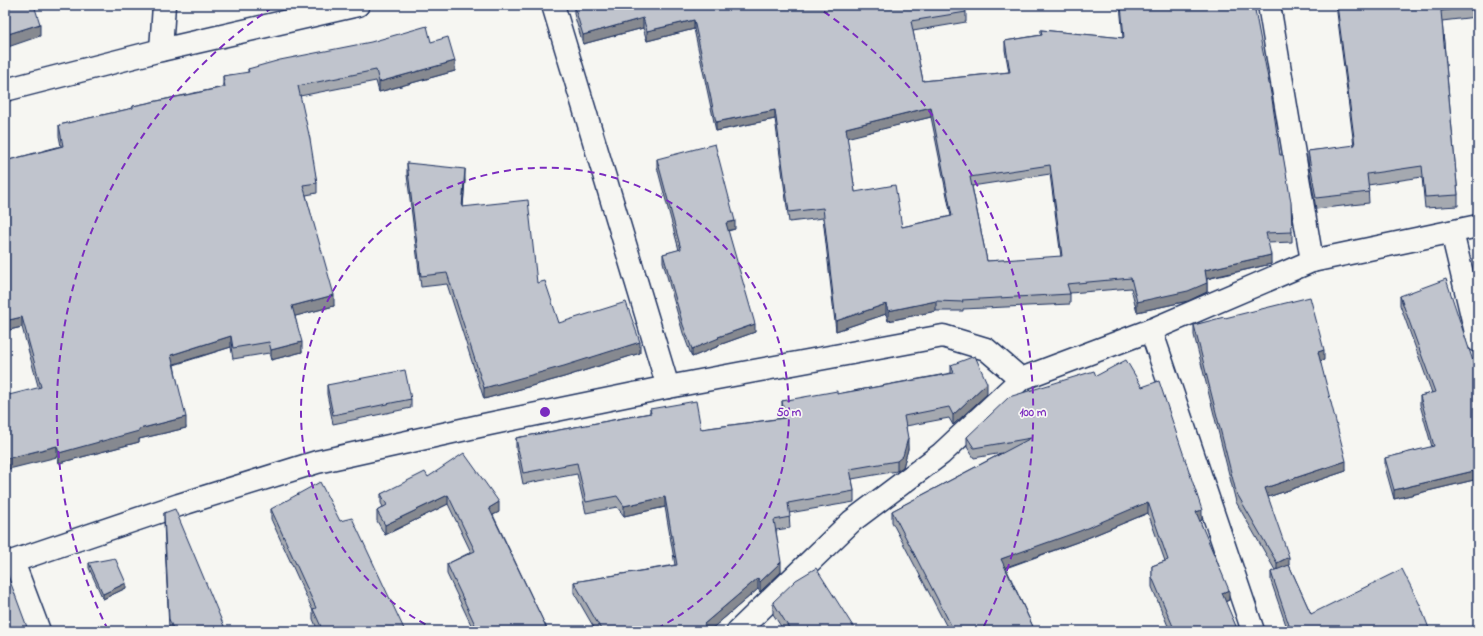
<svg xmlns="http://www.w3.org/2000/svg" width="1483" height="636" viewBox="0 0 1483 636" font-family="'Indie Flower',sans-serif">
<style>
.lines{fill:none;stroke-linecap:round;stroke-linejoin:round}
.street-casing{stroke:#1b2f5e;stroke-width:25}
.secondary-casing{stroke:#1b2f5e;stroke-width:25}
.street{stroke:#f6f6f2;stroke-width:22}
.secondary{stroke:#f6f6f2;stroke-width:22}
.wall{fill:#a5a9b0;stroke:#1b2f5e;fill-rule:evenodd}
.shaded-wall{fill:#868990;stroke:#1b2f5e}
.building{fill:#c0c4cd;stroke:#1b2f5e;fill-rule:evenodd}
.ring{fill:none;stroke:#7b2cbf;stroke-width:2;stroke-dasharray:7 5}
.centre{fill:#7b2cbf;stroke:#f6f6f2;stroke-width:2}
.ring-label{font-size:12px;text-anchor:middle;font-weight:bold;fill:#7b2cbf;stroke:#f6f6f2;stroke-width:3.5;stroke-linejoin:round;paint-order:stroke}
</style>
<rect width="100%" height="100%" fill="#f6f6f2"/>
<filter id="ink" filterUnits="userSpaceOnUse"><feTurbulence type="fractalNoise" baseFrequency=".025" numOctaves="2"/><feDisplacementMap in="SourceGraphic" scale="8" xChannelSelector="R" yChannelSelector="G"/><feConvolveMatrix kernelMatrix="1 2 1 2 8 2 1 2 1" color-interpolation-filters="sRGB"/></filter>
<g filter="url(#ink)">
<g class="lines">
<defs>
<g id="street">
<path d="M 553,5 L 668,387"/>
<path d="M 1269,5 L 1312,261"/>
<path d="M 161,50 L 164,5"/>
<path d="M 1452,232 L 1478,341"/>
<path d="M 1151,330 L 1253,631"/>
<path d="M 13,562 L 39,631"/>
<path d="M 5,564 L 179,505 L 317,462 L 484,425 L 668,387 L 943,336 L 986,349 L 1021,379 L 1151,330 L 1312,261 L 1478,226"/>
<path d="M 738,631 L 852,521 L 941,454 L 1021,379"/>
</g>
<path id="secondary" d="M 5,90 L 161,50 L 358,5"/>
</defs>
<use href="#street" class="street-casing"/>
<use href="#secondary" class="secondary-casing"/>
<use href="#street" class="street"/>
<use href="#secondary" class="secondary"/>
</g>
<g class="wall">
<path d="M 574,5 L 966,12 L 966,22 L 913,31 L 923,81 L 1009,72 L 1005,50 L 1005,41 L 1041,35 L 1041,30 L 1123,38 L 1120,5 L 1254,5 L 1280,155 L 1292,232 L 1292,242 L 1268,243 L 1271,264 L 1207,279 L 1207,292 L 1188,301 L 1137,312 L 1131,288 L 1070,293 L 1070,304 L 963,309 L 963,311 L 936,311 L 888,321 L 886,314 L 836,331 L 823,218 L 789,222 L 775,119 L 716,131 L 694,29 L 647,41 L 643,28 L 583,44 L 574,14 ZM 931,117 L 951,216 L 902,227 L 855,192 L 847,137 ZM 1050,174 L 1061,257 L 987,261 L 972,186 Z"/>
<path d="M 1336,5 L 1478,5 L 1478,27 L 1476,17 L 1442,21 L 1458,195 L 1458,206 L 1425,208 L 1422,177 L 1368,185 L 1369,203 L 1316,209 L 1308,161 L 1308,151 L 1354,146 Z"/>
<path d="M 431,42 L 455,71 L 379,92 L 376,81 L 300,96 L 317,183 L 317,193 L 306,195 L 334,306 L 295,316 L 302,352 L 271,360 L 269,353 L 233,359 L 231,347 L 174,365 L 186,428 L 139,439 L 139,442 L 59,463 L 22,327 L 5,331 L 5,161 L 61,146 L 59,136 L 59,125 L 133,108 L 133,106 L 223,87 L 223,76 L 248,73 L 248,69 Z"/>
<path d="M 657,159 L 735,229 L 728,231 L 755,332 L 719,345 L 719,346 L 692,357 L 683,333 L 663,262 L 663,254 L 679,250 L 657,167 Z"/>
<path d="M 407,163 L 465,180 L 463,207 L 537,283 L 559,323 L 640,353 L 564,377 L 484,399 L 447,284 L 421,287 L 407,175 Z"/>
<path d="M 1400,296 L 1478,479 L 1394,499 L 1385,467 L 1385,458 L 1432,447 L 1420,405 L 1420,396 L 1432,393 L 1400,305 Z"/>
<path d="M 1225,318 L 1324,360 L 1320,361 L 1346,471 L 1268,497 L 1289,565 L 1311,614 L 1430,631 L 1288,631 L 1271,581 L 1271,572 L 1275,570 L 1236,502 L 1194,335 L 1194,325 Z"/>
<path d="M 951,365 L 987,394 L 953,425 L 949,418 L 906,426 L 908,449 L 903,467 L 897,471 L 852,479 L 854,491 L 854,502 L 789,513 L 790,528 L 776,530 L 781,572 L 760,592 L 758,589 L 709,631 L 596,631 L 574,593 L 574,582 L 675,565 L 665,507 L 624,516 L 617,507 L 586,513 L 577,474 L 523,484 L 516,449 L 516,438 L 650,413 L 650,409 L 701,429 L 783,418 L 782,412 L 782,401 L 837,394 L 951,373 Z"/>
<path d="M 1096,376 L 1202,520 L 1200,521 L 1229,600 L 1225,602 L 1238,631 L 1170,631 L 1152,587 L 1152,566 L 1165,561 L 1148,513 L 1080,541 L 1006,568 L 1035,631 L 949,631 L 892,522 L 892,511 L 1002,453 L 974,458 L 967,447 L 967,437 Z"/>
<path d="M 327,385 L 411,399 L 411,408 L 333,424 L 327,394 Z"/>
<path d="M 428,477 L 499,512 L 493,515 L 548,631 L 474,631 L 447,574 L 447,564 L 471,552 L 448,504 L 385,535 L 377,521 L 377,511 L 383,507 L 381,503 L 381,494 Z"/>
<path d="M 271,509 L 340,521 L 405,631 L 318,631 L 313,619 L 313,611 L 271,519 Z"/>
<path d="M 164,513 L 226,631 L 170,631 L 169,629 L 164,523 Z"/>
<path d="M 89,563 L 126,588 L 103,599 L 89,568 Z"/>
<path d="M 773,602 L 856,631 L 784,631 L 773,614 Z"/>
</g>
<g class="shaded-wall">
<path d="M 643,18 L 643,28 L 583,44 L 583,35 Z"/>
<path d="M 694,20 L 694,29 L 647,41 L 647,31 Z"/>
<path d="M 40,24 L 40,36 L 5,48 L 5,35 Z"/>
<path d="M 455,61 L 455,71 L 379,92 L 379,82 Z"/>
<path d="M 931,107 L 931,117 L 846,138 L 846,128 Z"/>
<path d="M 775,110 L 775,119 L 716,131 L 716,122 Z"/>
<path d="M 465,169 L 465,180 L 462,218 L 462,207 Z"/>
<path d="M 735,221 L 735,229 L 726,231 L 726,223 Z"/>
<path d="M 1271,255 L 1271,264 L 1205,279 L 1205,270 Z"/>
<path d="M 1207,283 L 1207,292 L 1188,301 L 1137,312 L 1137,302 Z"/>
<path d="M 334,295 L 334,306 L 292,317 L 292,306 Z"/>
<path d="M 936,301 L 936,311 L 888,321 L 888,311 Z"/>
<path d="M 886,304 L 886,314 L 836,331 L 836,321 Z"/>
<path d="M 22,317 L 22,327 L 5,331 L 5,321 Z"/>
<path d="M 755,324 L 755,332 L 719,345 L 719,346 L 692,357 L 692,349 L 718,337 Z"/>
<path d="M 231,336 L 231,347 L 171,365 L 171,355 Z"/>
<path d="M 302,342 L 302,352 L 271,360 L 271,350 Z"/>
<path d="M 640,342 L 640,353 L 564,377 L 484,399 L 484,388 Z"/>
<path d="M 1324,350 L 1324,360 L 1318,361 L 1318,352 Z"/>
<path d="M 987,383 L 987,394 L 953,425 L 953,415 Z"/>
<path d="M 186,417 L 186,428 L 139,439 L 139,442 L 59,463 L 59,453 L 139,429 Z"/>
<path d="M 908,438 L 908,449 L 903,467 L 897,471 L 897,461 Z"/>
<path d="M 57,446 L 57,457 L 5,470 L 5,459 Z"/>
<path d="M 1346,461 L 1346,471 L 1265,498 L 1265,488 Z"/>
<path d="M 1478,470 L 1478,479 L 1394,499 L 1394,490 Z"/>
<path d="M 448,495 L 448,504 L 385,535 L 385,525 Z"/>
<path d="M 665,497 L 665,507 L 624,516 L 624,506 Z"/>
<path d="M 499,502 L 499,512 L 489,517 L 489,508 Z"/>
<path d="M 1148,502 L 1148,513 L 1080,541 L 1001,569 L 1001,559 Z"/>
<path d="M 1202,510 L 1202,520 L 1196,523 L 1196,512 Z"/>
<path d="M 1289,557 L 1289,567 L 1277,573 L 1277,563 Z"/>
<path d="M 781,562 L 781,572 L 760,592 L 760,582 Z"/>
<path d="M 758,578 L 758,589 L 709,631 L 704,631 L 704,624 Z"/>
<path d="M 126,583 L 126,588 L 103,599 L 103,594 Z"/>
<path d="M 1229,590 L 1229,600 L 1222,603 L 1222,593 Z"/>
</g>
<g class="building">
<path d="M 5,5 L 34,5 L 40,24 L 5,35 Z"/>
<path d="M 574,5 L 965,5 L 966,12 L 911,21 L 923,81 L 1010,72 L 1005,41 L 1042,35 L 1041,30 L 1124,38 L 1121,5 L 1254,5 L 1272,99 L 1280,155 L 1283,155 L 1291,202 L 1292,232 L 1266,233 L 1271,255 L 1205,270 L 1207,283 L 1188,291 L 1137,302 L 1131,278 L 1067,284 L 1070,294 L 962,300 L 963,302 L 936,301 L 888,311 L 886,304 L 836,321 L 823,208 L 789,212 L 775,110 L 716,122 L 694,20 L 647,31 L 643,18 L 583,35 ZM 931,107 L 952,216 L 902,227 L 895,185 L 855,192 L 846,128 ZM 1050,165 L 1062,256 L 987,261 L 970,177 Z"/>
<path d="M 1337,5 L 1478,5 L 1478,16 L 1476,6 L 1441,11 L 1458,195 L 1425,197 L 1422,166 L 1367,174 L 1369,192 L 1316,198 L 1308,151 L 1355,145 Z"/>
<path d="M 427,26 L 431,42 L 448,37 L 455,61 L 379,82 L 376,70 L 298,86 L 310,139 L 317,183 L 303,185 L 334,295 L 292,306 L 302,342 L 271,350 L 269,342 L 233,348 L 231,336 L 171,355 L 186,417 L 139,429 L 139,431 L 59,453 L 57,446 L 5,459 L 5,396 L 41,387 L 22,317 L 5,321 L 5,161 L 63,146 L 59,125 L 133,108 L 133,106 L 225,87 L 223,76 L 249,72 L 248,69 L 280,60 L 371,42 Z"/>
<path d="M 715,144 L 735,221 L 726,223 L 755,324 L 718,337 L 719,338 L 692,349 L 683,325 L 663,254 L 681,249 L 657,159 Z"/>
<path d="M 407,163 L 465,169 L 462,207 L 528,200 L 537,283 L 545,281 L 559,323 L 626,302 L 640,342 L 564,366 L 484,388 L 447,273 L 421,276 Z"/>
<path d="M 1446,279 L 1474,364 L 1478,380 L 1478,470 L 1394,490 L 1385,458 L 1434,446 L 1420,396 L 1435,392 L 1400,296 Z"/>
<path d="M 1310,297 L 1324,350 L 1318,352 L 1346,461 L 1265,488 L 1289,557 L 1277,563 L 1236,492 L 1194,325 L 1224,317 L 1225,318 Z"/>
<path d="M 975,356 L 987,383 L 953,415 L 949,407 L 904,416 L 908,438 L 903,456 L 897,461 L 850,469 L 854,491 L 788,503 L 790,517 L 774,520 L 781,562 L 760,582 L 758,578 L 704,624 L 707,631 L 602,631 L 574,582 L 677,565 L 665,497 L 624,506 L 617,496 L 586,502 L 577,463 L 523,473 L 516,438 L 651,413 L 650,409 L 696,401 L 701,429 L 785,418 L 782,401 L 837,391 L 837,394 L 954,373 L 951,365 Z"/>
<path d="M 1126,360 L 1142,387 L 1159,381 L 1202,510 L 1196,512 L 1229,590 L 1222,593 L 1238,631 L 1175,631 L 1152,577 L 1152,566 L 1168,560 L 1148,502 L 1080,531 L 1001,559 L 1035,631 L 954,631 L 892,511 L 1031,438 L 974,448 L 967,437 L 1009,397 L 1094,371 L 1096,376 Z"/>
<path d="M 405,370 L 411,399 L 333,415 L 327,385 Z"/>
<path d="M 464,453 L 499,502 L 489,508 L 548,631 L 478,631 L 447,564 L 475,551 L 448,495 L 385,525 L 377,511 L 387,505 L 381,494 L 425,472 L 428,477 Z"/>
<path d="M 320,482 L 340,521 L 352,518 L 405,631 L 323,631 L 313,609 L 316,608 L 271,509 Z"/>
<path d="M 175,509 L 226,631 L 174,631 L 169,619 L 164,513 Z"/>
<path d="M 115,558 L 126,583 L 103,594 L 89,563 Z"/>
<path d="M 1289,565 L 1311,614 L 1402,569 L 1420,605 L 1430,631 L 1291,631 L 1271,572 Z"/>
<path d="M 816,568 L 856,631 L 791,631 L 773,602 L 796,580 Z"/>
<path d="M 7,573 L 27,627 L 30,631 L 5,631 L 5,574 Z"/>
</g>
</g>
<g class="ring">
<path d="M436 630A244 244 0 1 1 654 630"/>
<path d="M108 630A488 488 0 0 1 276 5M814 5A488 488 0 0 1 982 630"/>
</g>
<circle cx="545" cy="412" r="6" class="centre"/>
<g class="ring-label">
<text x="789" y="416">50 m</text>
<text x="1033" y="416">100 m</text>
</g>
<rect width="1483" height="636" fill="none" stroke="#f6f6f2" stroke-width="20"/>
<rect x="10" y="10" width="1463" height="616" fill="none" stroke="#1b2f5e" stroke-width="1.5" filter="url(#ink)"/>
</svg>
